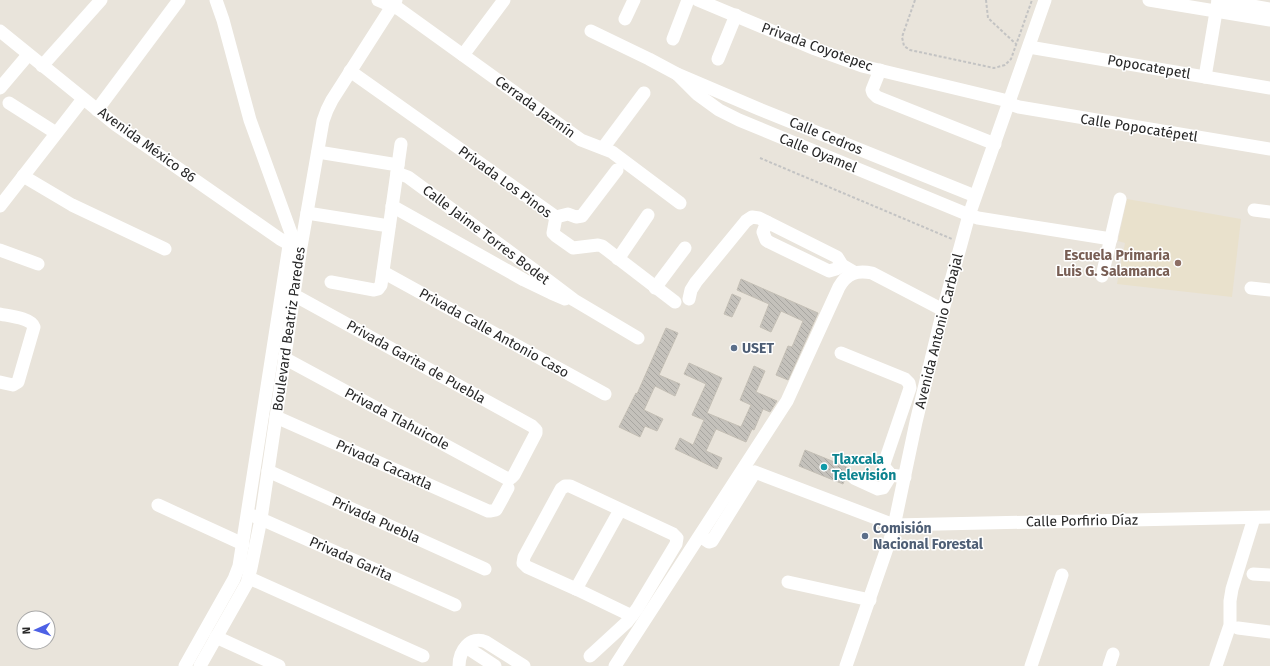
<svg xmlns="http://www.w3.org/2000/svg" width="1270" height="666" viewBox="0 0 1270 666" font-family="'Fira Sans',sans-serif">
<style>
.education{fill:#e9e1cc}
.building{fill:url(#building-back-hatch);stroke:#c4bfb5}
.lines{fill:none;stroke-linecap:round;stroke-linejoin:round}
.path{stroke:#c3c3c3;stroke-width:2;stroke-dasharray:3 2;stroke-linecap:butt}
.minor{stroke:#fff;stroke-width:13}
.education-dot{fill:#8d6e63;stroke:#fff;stroke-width:1.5}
.service-dot{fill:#5c6f8a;stroke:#fff;stroke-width:1.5}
.culture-dot{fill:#0f9aa8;stroke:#fff;stroke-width:1.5}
.labels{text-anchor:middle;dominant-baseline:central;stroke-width:3;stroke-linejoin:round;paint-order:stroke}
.street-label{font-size:14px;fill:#282828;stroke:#fff}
.education-label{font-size:14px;font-weight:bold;fill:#785e54;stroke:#fff;text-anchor:end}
.service-label{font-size:14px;font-weight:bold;fill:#4e5e75;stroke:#fff;text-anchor:start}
.culture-label{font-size:14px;font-weight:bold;fill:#0d838f;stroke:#fff;text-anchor:start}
</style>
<defs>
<pattern id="building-back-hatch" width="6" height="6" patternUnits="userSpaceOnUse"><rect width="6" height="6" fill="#c4c1bb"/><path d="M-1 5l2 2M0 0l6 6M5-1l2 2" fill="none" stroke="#a8a6a1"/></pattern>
</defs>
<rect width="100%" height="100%" fill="#e9e4db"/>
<path class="education" d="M 1127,199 L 1241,219 L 1232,297 L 1117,284 L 1125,243 L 1118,241 Z"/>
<g class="building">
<path d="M 741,279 L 818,313 L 788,380 L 776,375 L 788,346 L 792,347 L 803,321 L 781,311 L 771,332 L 760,327 L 769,304 L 737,290 Z"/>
<path d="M 732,294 L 741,298 L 732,317 L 724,314 Z"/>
<path d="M 666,328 L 678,333 L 659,375 L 680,384 L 675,396 L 655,386 L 644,410 L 663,419 L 657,431 L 645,426 L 640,437 L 619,427 L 636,393 L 637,394 Z"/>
<path d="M 689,363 L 722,378 L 707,413 L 741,427 L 751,405 L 740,400 L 754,366 L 765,371 L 756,392 L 777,401 L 770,412 L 763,409 L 754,430 L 752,429 L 746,442 L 716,429 L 706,451 L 722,458 L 717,469 L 675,449 L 680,438 L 693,445 L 704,420 L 692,415 L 706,384 L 684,374 Z"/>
<path d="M 805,450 L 849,468 L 843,484 L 799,466 Z"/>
</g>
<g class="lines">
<g class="path">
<path d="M 915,0 L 902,37 L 904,46 L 910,50 L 994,68 L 1005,65 L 1011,59 L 1032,0"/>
<path d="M 986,0 L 988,18 L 1016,44"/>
<path d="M 760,158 L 952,239"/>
</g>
<g class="minor">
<path d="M 378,0 L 399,9 L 581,140 L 612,152 L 680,203"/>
<path d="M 698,0 L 815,49 L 862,66 L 1004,100 L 1013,105 L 1019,107 L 1270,149"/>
<path d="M 1149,0 L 1270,20"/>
<path d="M 1218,0 L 1270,9"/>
<path d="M 625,19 L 634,0"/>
<path d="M 0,31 L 116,125 L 280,239 L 291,245 L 297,246"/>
<path d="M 591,31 L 649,59 L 677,74 L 759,109 L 975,196"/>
<path d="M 673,39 L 688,0"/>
<path d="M 1029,47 L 1270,88"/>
<path d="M 463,55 L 504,0"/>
<path d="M 718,59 L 736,15"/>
<path d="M 42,66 L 101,0"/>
<path d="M 880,70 L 872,90 L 873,93 L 877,97 L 995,144"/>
<path d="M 350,71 L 556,217"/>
<path d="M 677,74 L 697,94 L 719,110 L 739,120 L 969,215 L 978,218 L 1111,239"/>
<path d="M 1205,77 L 1218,0"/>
<path d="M 0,88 L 28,55"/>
<path d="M 9,103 L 56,133"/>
<path d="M 97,110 L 179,0"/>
<path d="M 603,148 L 644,93"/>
<path d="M 318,152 L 398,165"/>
<path d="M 397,173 L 408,177 L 537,272 L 574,300 L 638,338"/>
<path d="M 23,176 L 72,205 L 165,249"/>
<path d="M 0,206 L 83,99"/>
<path d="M 392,206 L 524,280 L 551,293 L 565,299"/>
<path d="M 1254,210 L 1270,212"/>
<path d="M 307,213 L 389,226"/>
<path d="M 556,217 L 553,233 L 556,236 L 573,248 L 598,245 L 602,246 L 675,302"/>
<path d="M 556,217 L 568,214 L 576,217 L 582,216 L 617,170"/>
<path d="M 767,222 L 763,232 L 766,240 L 769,242 L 829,271 L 836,269 L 842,265"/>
<path d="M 0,250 L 38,264"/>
<path d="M 618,259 L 648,215"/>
<path d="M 383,272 L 605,394"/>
<path d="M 1102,276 L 1120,199"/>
<path d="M 331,282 L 374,290 L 378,289 L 381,285 L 401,144"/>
<path d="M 655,288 L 685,248"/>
<path d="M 1251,288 L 1270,290"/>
<path d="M 689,299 L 691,290 L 696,282 L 746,221 L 752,217 L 759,218 L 837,257 L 842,265 L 854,272"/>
<path d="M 0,314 C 9,316 31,318 34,327 L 18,382 L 13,385 L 0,382"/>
<path d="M 841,353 L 905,379 L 909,383 L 910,388 L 884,464 L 885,468 L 891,475 L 905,477"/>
<path d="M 284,358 L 506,478 L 511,478 L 514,475 L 536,433 L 536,430 L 532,426 L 294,295"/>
<path d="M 276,417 L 488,511 L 491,511 L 496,510 L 508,488"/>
<path d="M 268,471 L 485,569"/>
<path d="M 854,478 L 878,489 L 883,488 L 891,475"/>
<path d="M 158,505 L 243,544"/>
<path d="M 254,516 L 455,605"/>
<path d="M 700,536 L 709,542 L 712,541 L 755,472 L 894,525 L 1270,517"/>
<path d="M 1253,574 L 1270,575"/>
<path d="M 249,578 L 423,656"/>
<path d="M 788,582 L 870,600"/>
<path d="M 576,589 L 620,510"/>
<path d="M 1238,628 L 1270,632"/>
<path d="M 216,637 L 279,666"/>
<path d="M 466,647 L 495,666"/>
<path d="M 590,656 L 627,622 L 637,609 L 676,544 L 677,538 L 673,534 L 570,486 L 565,486 L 561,489 L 524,557 L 523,563 L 527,567 L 576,589 L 632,616"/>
<path d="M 185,666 L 234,579 L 239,566 L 291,233 L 250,120 L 223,20 L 216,0"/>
<path d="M 200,666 L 247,583 L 251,568 L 261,519 L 301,247 L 323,121 L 327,110 L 332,100 L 396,0"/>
<path d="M 459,666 C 459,651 470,635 486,642 L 524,666"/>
<path d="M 615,666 L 787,401 L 839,287 C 847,273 857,270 872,273 L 943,310"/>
<path d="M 846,666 L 893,531 L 916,422 L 943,310 L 969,215 L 1045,0"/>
<path d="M 1031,666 L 1062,575"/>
<path d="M 1109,666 L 1113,654"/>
<path d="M 1216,666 L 1230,625 L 1230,601 L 1232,589 L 1254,518"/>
</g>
</g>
<circle class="education-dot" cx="1178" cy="263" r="4"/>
<g class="service-dot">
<circle cx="734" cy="348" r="4"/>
<circle cx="865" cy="536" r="4"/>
</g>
<circle class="culture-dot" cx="824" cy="467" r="4"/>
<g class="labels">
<g class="street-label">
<text transform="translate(817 47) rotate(20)">Privada Coyotepec</text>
<text transform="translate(1149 67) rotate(10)">Popocatepetl</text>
<text transform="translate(535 107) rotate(36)">Cerrada Jazmín</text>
<text transform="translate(1139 128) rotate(9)">Calle Popocatépetl</text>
<text transform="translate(826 136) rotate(22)">Calle Cedros</text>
<text transform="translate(147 145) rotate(36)">Avenida México 86</text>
<text transform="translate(818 153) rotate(22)">Calle Oyamel</text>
<text transform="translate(505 182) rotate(36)">Privada Los Pinos</text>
<text transform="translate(486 235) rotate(37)">Calle Jaime Torres Bodet</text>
<text transform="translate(289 329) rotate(-82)">Boulevard Beatriz Paredes</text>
<text transform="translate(939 331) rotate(-76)">Avenida Antonio Carbajal</text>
<text transform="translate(494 333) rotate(29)">Privada Calle Antonio Caso</text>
<text transform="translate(416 362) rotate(29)">Privada Garita de Puebla</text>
<text transform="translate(397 419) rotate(28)">Privada Tlahuicole</text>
<text transform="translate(384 465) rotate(24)">Privada Cacaxtla</text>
<text transform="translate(376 520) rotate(24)">Privada Puebla</text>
<text transform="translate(1082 521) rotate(-1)">Calle Porfirio Díaz</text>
<text transform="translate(351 559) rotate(24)">Privada Garita</text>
</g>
<g class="education-label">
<text x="1170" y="255">Escuela Primaria<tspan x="1170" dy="16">Luis G. Salamanca</tspan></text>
</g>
<g class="service-label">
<text x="742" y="348">USET</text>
<text x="873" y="528">Comisión<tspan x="873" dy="16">Nacional Forestal</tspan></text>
</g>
<g class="culture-label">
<text x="832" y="459">Tlaxcala<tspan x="832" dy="16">Televisión</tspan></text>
</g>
</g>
<g transform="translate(36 630) rotate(267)"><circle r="19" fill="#ffffff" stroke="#a9a9a9"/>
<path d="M0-3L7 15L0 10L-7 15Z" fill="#4d61e5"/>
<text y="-6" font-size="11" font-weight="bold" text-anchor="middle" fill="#282828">N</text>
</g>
</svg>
